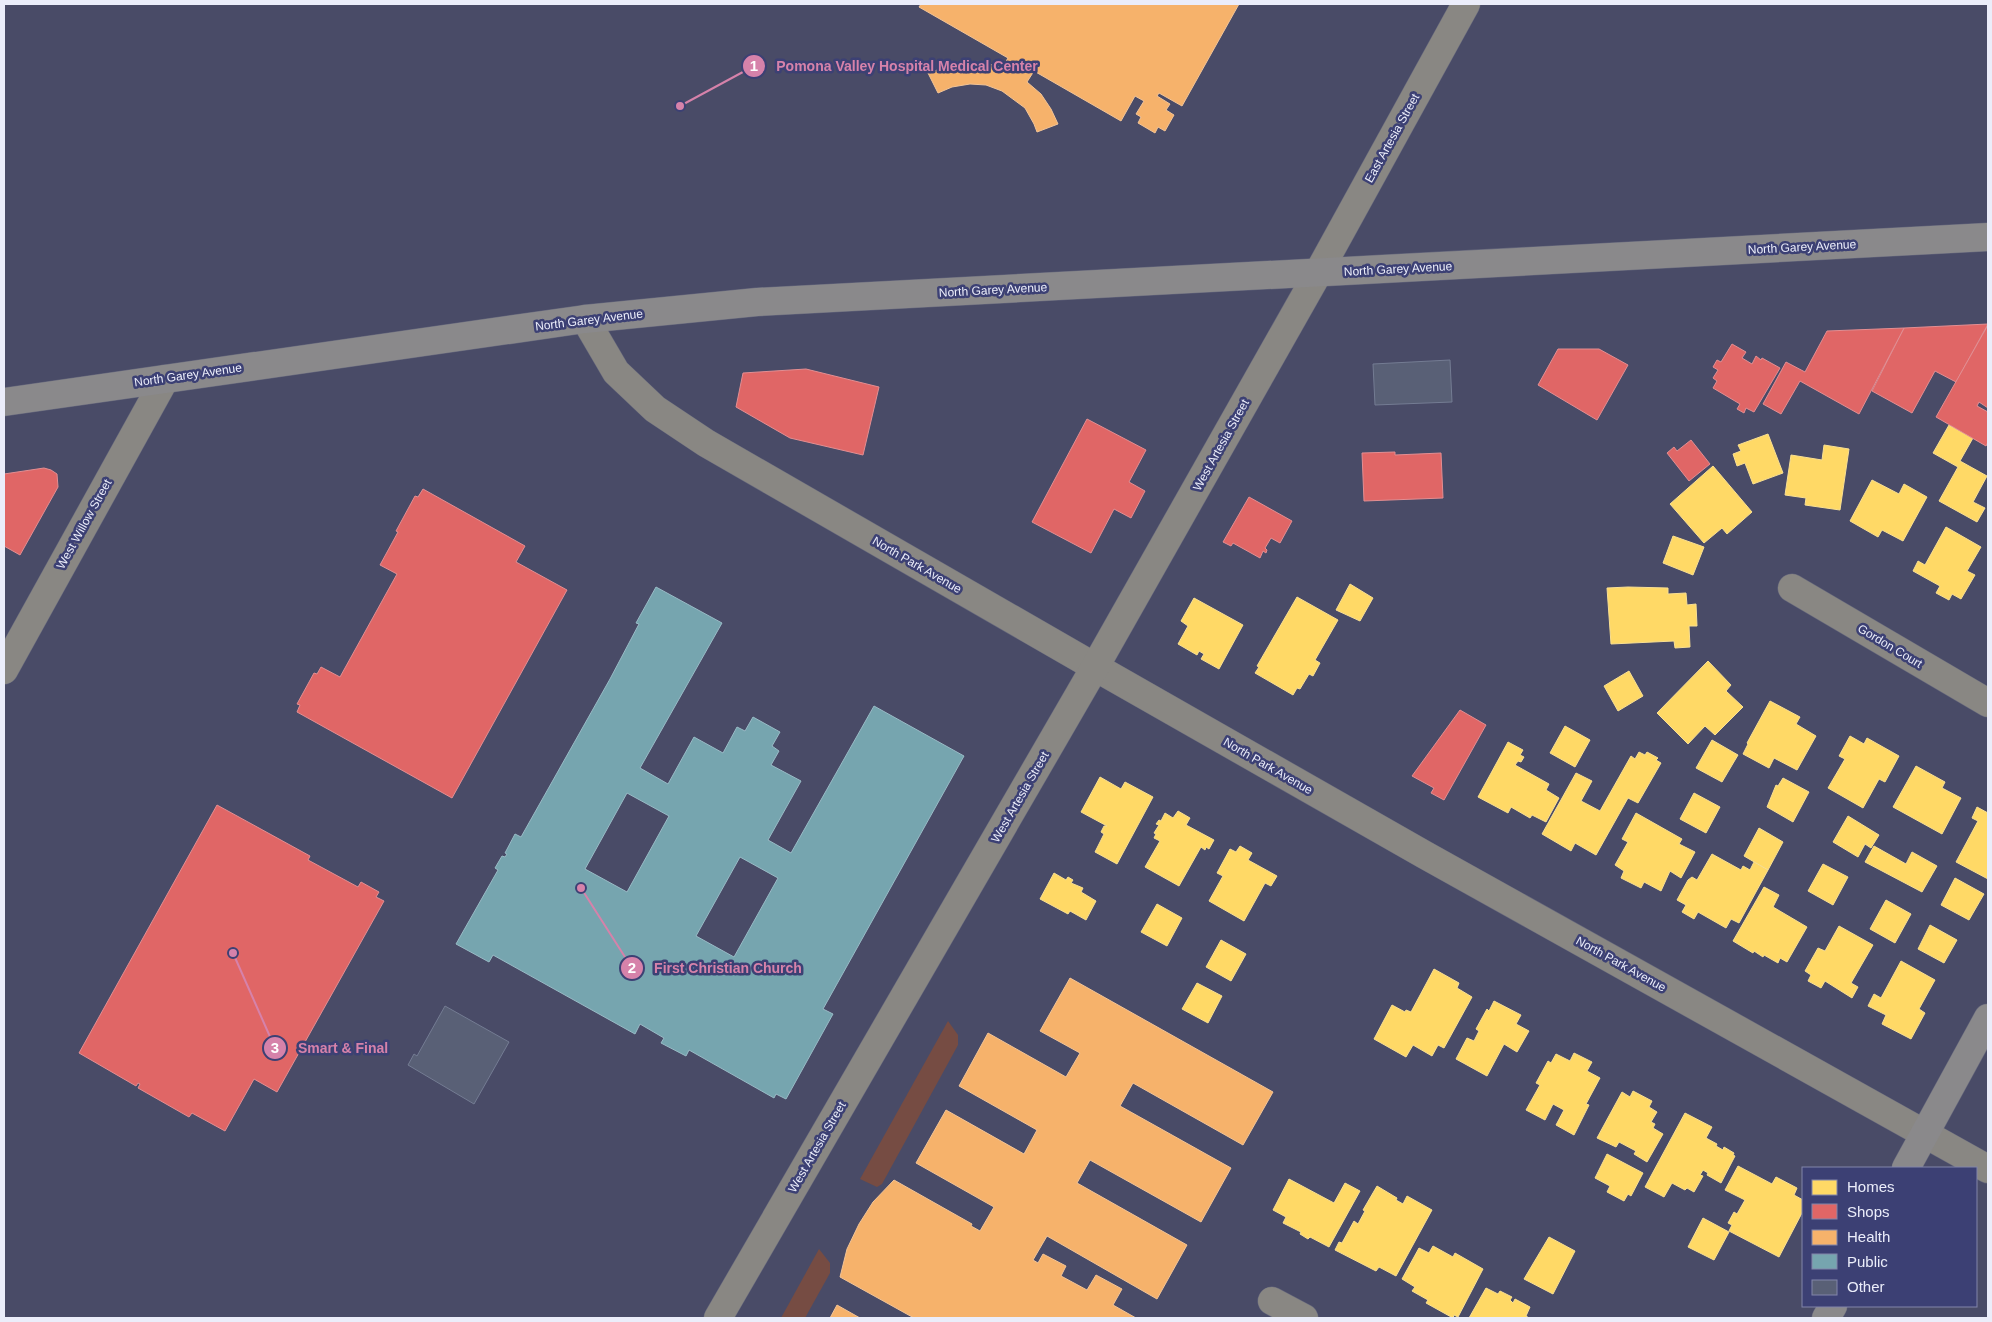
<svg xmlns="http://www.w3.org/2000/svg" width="1992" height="1322" viewBox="0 0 1992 1322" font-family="Arial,sans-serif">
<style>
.green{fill:#764c43}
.homes{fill:#ffd966;stroke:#f9df92}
.shops{fill:#e06666;stroke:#e38e92}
.health{fill:#f6b26b;stroke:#f3c496}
.public{fill:#76a5af;stroke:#99bbc6;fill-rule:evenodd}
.building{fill:#596076;stroke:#747c93}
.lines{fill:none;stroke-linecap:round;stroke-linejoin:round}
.minor-casing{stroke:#65677c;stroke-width:29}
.major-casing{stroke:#65677c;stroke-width:29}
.minor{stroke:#898783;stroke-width:28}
.major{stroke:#8a898b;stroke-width:28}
.labels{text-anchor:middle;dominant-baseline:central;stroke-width:5;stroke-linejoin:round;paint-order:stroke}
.street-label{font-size:12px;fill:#ebedfa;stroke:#3c4074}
.leader{fill:none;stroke:#d682aa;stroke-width:2}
.callout-dot{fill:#d682aa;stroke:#3c4074;stroke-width:2}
.mark-label{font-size:15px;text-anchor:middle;font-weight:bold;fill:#fff}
.callout-label{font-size:14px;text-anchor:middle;font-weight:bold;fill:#d682aa;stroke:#3c4074;stroke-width:5;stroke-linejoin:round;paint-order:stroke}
</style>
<rect width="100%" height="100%" fill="#494b67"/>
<g class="green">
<path d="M 948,1021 L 958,1035 L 958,1045 L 882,1184 L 877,1187 L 860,1179 Z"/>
<path d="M 819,1249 L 830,1263 L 830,1273 L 805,1318 L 781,1318 Z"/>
</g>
<g class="homes">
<path d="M 1949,425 L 1973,438 L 1960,461 L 1987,476 L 1973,502 L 1985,508 L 1977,522 L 1939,501 L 1958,467 L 1933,453 Z"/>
<path d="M 1768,434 L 1783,473 L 1753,484 L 1745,463 L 1737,466 L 1733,454 L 1741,451 L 1738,445 Z"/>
<path d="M 1824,445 L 1849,449 L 1840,510 L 1805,505 L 1806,498 L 1785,495 L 1791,455 L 1822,460 Z"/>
<path d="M 1713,466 L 1752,512 L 1727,534 L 1722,528 L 1704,543 L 1670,504 Z"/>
<path d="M 1872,480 L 1899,494 L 1904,484 L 1927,497 L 1903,541 L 1882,530 L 1878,537 L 1850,521 Z"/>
<path d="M 1946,527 L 1981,547 L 1967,571 L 1975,575 L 1961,599 L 1952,594 L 1949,600 L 1936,593 L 1940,586 L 1913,571 L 1918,561 L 1925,565 Z"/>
<path d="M 1673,536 L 1704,547 L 1693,575 L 1663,563 Z"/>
<path d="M 1350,584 L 1373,598 L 1360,621 L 1336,610 Z"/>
<path d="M 1628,587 L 1668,588 L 1668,594 L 1686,593 L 1687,605 L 1696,604 L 1697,626 L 1689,626 L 1690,647 L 1675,648 L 1674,641 L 1611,644 L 1607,588 Z"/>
<path d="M 1297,597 L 1338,620 L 1315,660 L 1320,663 L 1313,676 L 1309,674 L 1300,689 L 1297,688 L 1293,695 L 1255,673 L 1259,667 L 1257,666 Z"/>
<path d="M 1194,598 L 1243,625 L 1219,669 L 1201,659 L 1204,654 L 1199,651 L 1197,655 L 1178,644 L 1188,626 L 1181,621 Z"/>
<path d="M 1708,661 L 1731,685 L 1726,691 L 1743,707 L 1715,735 L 1705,726 L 1688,744 L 1657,713 Z"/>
<path d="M 1629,671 L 1643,696 L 1618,711 L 1604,686 Z"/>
<path d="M 1770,701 L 1800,717 L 1796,724 L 1816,736 L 1797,770 L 1774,758 L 1769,768 L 1743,754 L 1748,744 L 1747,743 Z"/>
<path d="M 1565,726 L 1590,740 L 1575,767 L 1550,753 Z"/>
<path d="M 1850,736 L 1864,744 L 1867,738 L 1899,756 L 1885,782 L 1879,779 L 1863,808 L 1828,788 L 1845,759 L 1839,756 Z"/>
<path d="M 1712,740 L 1738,755 L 1722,782 L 1696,768 Z"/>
<path d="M 1508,742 L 1523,750 L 1520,755 L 1524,757 L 1521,762 L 1518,761 L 1515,765 L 1549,784 L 1546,790 L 1559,798 L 1546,822 L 1532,815 L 1530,818 L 1511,807 L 1508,813 L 1478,797 Z"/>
<path d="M 1639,752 L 1645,755 L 1647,752 L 1658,758 L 1656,760 L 1661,763 L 1638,803 L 1628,798 L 1596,855 L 1575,843 L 1571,851 L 1542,834 L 1576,773 L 1592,781 L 1581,801 L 1600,811 L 1631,756 L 1635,759 Z"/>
<path d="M 1916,766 L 1945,782 L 1942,788 L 1961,798 L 1942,834 L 1893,807 Z"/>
<path d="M 1100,777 L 1121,789 L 1125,782 L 1153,797 L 1117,864 L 1095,852 L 1104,834 L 1101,832 L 1104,826 L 1107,826 L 1081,812 Z"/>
<path d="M 1783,778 L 1809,792 L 1793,822 L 1767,807 L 1776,785 L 1778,786 Z"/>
<path d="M 1694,793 L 1720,807 L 1706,833 L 1680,819 Z"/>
<path d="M 1977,807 L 1988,813 L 1988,879 L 1956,862 L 1978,821 L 1972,818 Z"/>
<path d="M 1178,811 L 1190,818 L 1186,825 L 1214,840 L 1209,849 L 1206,847 L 1205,850 L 1201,847 L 1179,886 L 1145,867 L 1160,841 L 1154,838 L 1156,834 L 1154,833 L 1159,825 L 1156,824 L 1159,820 L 1161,821 L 1165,813 L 1173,818 Z"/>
<path d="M 1636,813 L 1682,839 L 1679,844 L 1695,852 L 1681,878 L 1670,871 L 1661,891 L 1644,882 L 1641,888 L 1621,878 L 1624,871 L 1615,865 L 1628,842 L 1622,839 Z"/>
<path d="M 1848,816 L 1879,835 L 1871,848 L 1865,844 L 1858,857 L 1833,842 Z"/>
<path d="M 1759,828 L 1783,842 L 1768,870 L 1744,856 Z"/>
<path d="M 1240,846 L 1252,853 L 1248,860 L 1277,876 L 1271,886 L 1265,883 L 1244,921 L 1209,901 L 1223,876 L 1217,873 L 1230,849 L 1236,852 Z"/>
<path d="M 1874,846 L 1906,864 L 1912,852 L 1937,866 L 1922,892 L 1865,862 Z"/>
<path d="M 1712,854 L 1741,870 L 1743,866 L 1750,870 L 1754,862 L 1768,870 L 1739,923 L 1731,919 L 1726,928 L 1698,912 L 1694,919 L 1682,912 L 1686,905 L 1677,900 L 1688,880 L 1692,877 L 1697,880 Z"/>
<path d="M 1823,864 L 1848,877 L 1833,905 L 1808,891 Z"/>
<path d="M 1054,873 L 1066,880 L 1068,877 L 1073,880 L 1071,883 L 1083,888 L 1081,892 L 1096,901 L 1086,920 L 1070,911 L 1068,914 L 1040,899 Z"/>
<path d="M 1955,878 L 1984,894 L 1969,920 L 1941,905 Z"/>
<path d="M 1764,887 L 1779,895 L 1773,907 L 1807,927 L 1787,962 L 1780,958 L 1778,963 L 1764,955 L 1763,957 L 1754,951 L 1753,953 L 1733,941 Z"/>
<path d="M 1886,900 L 1911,914 L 1895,943 L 1870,929 Z"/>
<path d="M 1157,904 L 1182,918 L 1167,946 L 1141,932 Z"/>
<path d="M 1930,925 L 1957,940 L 1944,963 L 1918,949 Z"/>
<path d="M 1839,926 L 1873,945 L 1851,983 L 1858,987 L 1852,998 L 1825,981 L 1821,988 L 1808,981 L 1811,975 L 1805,971 L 1818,948 L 1825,951 Z"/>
<path d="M 1221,940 L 1246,954 L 1231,981 L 1206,967 Z"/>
<path d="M 1901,961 L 1935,980 L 1919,1009 L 1925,1013 L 1911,1039 L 1882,1024 L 1886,1015 L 1868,1006 L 1874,994 L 1881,998 Z"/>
<path d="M 1434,969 L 1459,983 L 1457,988 L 1472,997 L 1444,1048 L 1438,1045 L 1432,1056 L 1413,1045 L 1406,1057 L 1374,1039 L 1392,1005 L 1405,1012 L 1406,1010 L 1411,1012 Z"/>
<path d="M 1197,983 L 1222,996 L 1208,1023 L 1182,1009 Z"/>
<path d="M 1494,1001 L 1521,1015 L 1516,1024 L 1529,1031 L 1517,1052 L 1504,1044 L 1487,1076 L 1456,1059 L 1467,1038 L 1474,1041 L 1479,1031 L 1476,1029 L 1487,1009 L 1489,1011 Z"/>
<path d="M 1574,1053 L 1592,1062 L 1587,1071 L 1600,1078 L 1586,1104 L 1589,1105 L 1574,1135 L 1556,1125 L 1564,1110 L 1553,1104 L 1545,1120 L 1526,1110 L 1540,1085 L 1536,1083 L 1548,1061 L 1551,1063 L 1556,1054 L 1570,1061 Z"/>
<path d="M 1633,1091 L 1652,1101 L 1649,1107 L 1657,1112 L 1651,1122 L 1655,1124 L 1653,1128 L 1663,1134 L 1647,1162 L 1634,1154 L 1636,1151 L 1619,1142 L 1616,1147 L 1597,1138 L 1622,1092 L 1630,1097 Z"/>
<path d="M 1685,1113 L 1712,1127 L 1706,1138 L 1717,1144 L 1716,1146 L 1723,1150 L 1724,1147 L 1734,1153 L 1733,1155 L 1735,1156 L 1721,1183 L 1707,1175 L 1708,1173 L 1703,1170 L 1700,1175 L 1703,1176 L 1694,1192 L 1687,1188 L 1685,1190 L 1672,1183 L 1664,1197 L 1645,1187 Z"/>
<path d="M 1607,1154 L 1643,1173 L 1631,1196 L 1628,1194 L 1624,1201 L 1607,1192 L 1610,1186 L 1595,1178 Z"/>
<path d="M 1738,1166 L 1772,1184 L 1776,1177 L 1797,1188 L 1794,1195 L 1803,1200 L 1803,1211 L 1779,1257 L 1729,1231 L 1732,1225 L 1728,1223 L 1734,1212 L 1737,1214 L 1745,1200 L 1725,1190 Z"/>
<path d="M 1289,1179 L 1334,1203 L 1345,1183 L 1360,1191 L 1329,1247 L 1310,1237 L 1308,1239 L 1300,1234 L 1301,1232 L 1283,1223 L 1286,1217 L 1273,1210 Z"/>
<path d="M 1377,1186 L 1397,1198 L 1396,1200 L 1403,1204 L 1407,1196 L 1432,1210 L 1396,1276 L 1379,1267 L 1376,1271 L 1335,1250 L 1339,1242 L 1342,1243 L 1354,1221 L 1358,1224 L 1365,1211 L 1363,1210 Z"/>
<path d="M 1703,1218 L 1729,1232 L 1714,1260 L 1688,1247 Z"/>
<path d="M 1549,1237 L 1575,1251 L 1553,1294 L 1524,1279 Z"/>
<path d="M 1433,1246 L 1453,1257 L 1455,1253 L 1483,1269 L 1458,1317 L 1454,1315 L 1453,1318 L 1426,1303 L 1428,1300 L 1412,1291 L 1415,1287 L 1402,1279 L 1419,1248 L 1429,1253 Z"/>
<path d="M 1486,1288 L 1498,1294 L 1500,1291 L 1512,1297 L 1510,1300 L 1513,1303 L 1515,1299 L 1530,1307 L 1526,1316 L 1529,1318 L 1469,1318 Z"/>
</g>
<g class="shops">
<path d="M 1988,324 L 1956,382 L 1935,371 L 1912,413 L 1872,391 L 1904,328 Z"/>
<path d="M 1988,325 L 1988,408 L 1979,402 L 1977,406 L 1988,412 L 1988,442 L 1986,446 L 1936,417 Z"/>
<path d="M 1904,328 L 1859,414 L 1800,381 L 1781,414 L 1763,404 L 1786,362 L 1805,372 L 1827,331 Z"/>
<path d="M 1732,344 L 1746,352 L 1742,358 L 1752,364 L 1756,356 L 1761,360 L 1762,358 L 1780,368 L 1754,412 L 1746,408 L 1744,413 L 1737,409 L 1740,404 L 1713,388 L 1717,381 L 1713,378 L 1718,370 L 1713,367 L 1717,360 L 1721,362 Z"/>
<path d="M 1558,349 L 1599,349 L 1628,365 L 1597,420 L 1538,385 Z"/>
<path d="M 806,369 L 879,387 L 863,455 L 790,438 L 736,407 L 743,373 Z"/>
<path d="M 1087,419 L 1146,450 L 1129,482 L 1145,491 L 1131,518 L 1114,509 L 1091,553 L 1032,522 Z"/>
<path d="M 1691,440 L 1710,464 L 1689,481 L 1667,453 L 1674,447 L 1677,451 Z"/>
<path d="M 1395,452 L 1395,455 L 1441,453 L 1443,498 L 1364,501 L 1362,453 Z"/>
<path d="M 44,468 L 51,470 L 57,474 L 58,487 L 20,555 L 4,546 L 4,474 Z"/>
<path d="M 423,489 L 525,546 L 516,562 L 567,590 L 452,798 L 297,712 L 300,705 L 297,704 L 314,673 L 317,674 L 321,667 L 340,677 L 397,574 L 380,565 L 398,532 L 396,531 L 415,496 L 418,497 Z"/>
<path d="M 1249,497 L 1292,521 L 1280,543 L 1271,538 L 1265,548 L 1267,550 L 1266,553 L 1263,551 L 1260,558 L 1233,543 L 1231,546 L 1223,542 Z"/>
<path d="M 1460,710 L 1486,725 L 1444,800 L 1431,793 L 1434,788 L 1412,776 Z"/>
<path d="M 217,805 L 310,856 L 308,860 L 358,887 L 361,882 L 379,892 L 376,897 L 384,901 L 277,1092 L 254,1079 L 225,1131 L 192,1113 L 189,1117 L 138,1088 L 140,1084 L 138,1083 L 136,1086 L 79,1053 Z"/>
</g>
<g class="health">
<path d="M 921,4 L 1239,4 L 1182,106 L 1159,93 L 1157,96 L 1170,104 L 1166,110 L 1174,115 L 1165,131 L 1158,127 L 1155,133 L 1138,123 L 1141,117 L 1136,114 L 1144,101 L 1135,96 L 1121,121 L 1034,71 L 1027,82 L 1041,94 L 1051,109 L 1058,124 L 1037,132 L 1034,124 L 1025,108 L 1002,91 L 986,85 L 970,84 L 952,87 L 938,93 L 928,73 L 958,63 L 987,63 L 1002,68 L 1008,58 L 919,7 Z"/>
<path d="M 1070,978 L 1273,1092 L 1243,1145 L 1133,1083 L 1120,1106 L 1231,1168 L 1201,1222 L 1090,1160 L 1077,1183 L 1187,1245 L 1157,1299 L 1047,1236 L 1033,1260 L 1038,1263 L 1043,1254 L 1066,1266 L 1061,1276 L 1087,1290 L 1096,1275 L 1122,1289 L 1113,1305 L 1136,1318 L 914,1318 L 840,1277 L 847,1249 L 859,1224 L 873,1202 L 894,1180 L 972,1224 L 971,1226 L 980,1231 L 994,1207 L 916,1163 L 946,1110 L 1024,1154 L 1037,1130 L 959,1086 L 988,1033 L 1066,1077 L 1080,1053 L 1040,1031 Z"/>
<path d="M 837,1305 L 860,1318 L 830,1318 Z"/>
</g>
<path class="public" d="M 656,587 L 722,623 L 640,768 L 668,784 L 694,737 L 723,753 L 737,727 L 745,731 L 753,717 L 780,732 L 772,746 L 779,751 L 771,765 L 801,781 L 768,840 L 791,853 L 874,706 L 964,756 L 823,1009 L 833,1014 L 786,1099 L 776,1094 L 774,1098 L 689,1050 L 686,1056 L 661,1043 L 664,1038 L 640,1024 L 635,1034 L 493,955 L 489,962 L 456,944 L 498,870 L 495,868 L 502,856 L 505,857 L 507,854 L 505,853 L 515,834 L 521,837 L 610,679 L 639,624 L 636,623 ZM 627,793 L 669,816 L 627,892 L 585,869 ZM 740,857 L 778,878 L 734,957 L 696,936 Z"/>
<g class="building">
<path d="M 1450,360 L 1452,402 L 1375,405 L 1373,364 Z"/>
<path d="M 445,1006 L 509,1042 L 474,1104 L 408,1065 L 414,1054 L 417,1056 Z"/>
</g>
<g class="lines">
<defs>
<g id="minor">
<path d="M 585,319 L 616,372 L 655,409 L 706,443 L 1095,667 L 1425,855 L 1988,1169"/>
<path d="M 1792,588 L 1988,703"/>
<path d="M 4,670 L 165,379"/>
<path d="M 1272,1301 L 1304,1318"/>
<path d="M 718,1318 L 1095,667 L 1318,273 L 1466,4"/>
</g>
<g id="major">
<path d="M 4,402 L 585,319 L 757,302 L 1988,237"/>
<path d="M 1906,1168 L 1988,1018"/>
<path d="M 1826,1318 L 1833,1306"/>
</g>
</defs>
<use href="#minor" class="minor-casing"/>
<use href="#major" class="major-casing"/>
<use href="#minor" class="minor"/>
<use href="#major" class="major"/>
</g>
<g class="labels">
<g class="street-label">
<text transform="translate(1392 138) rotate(-61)">East Artesia Street</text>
<text transform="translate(1802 247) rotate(-3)">North Garey Avenue</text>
<text transform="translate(1398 269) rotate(-3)">North Garey Avenue</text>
<text transform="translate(993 290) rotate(-3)">North Garey Avenue</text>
<text transform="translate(589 320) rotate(-7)">North Garey Avenue</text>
<text transform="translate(188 375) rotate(-8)">North Garey Avenue</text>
<text transform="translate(1221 445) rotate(-61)">West Artesia Street</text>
<text transform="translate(84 524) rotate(-61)">West Willow Street</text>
<text transform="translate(917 565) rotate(30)">North Park Avenue</text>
<text transform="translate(1890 646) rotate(31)">Gordon Court</text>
<text transform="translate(1268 766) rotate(30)">North Park Avenue</text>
<text transform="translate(1020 797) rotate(-60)">West Artesia Street</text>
<text transform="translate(1621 964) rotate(29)">North Park Avenue</text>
<text transform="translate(817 1147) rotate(-60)">West Artesia Street</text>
</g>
</g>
<path class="leader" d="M680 106L754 66M581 888L632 968M233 953L275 1048"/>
<g class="callout-dot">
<circle cx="680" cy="106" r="5"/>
<circle cx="581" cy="888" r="5"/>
<circle cx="233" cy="953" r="5"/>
<circle cx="754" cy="66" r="12"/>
<circle cx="632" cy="968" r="12"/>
<circle cx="275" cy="1048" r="12"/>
</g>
<g class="mark-label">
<text x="754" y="71">1</text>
<text x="632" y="973">2</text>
<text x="275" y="1053">3</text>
</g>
<g class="callout-label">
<text x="907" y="71">Pomona Valley Hospital Medical Center</text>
<text x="728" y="973">First Christian Church</text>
<text x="343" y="1053">Smart &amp; Final</text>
</g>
<rect width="1992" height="1322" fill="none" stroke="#ebedfa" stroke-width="10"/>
<rect x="1802" y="1167" width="175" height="140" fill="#3c4074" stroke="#8285aa"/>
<rect x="1812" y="1180" width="25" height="15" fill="#ffd966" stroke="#8285aa"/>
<text x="1847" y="1192" font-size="15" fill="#ebedfa">Homes</text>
<rect x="1812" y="1204" width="25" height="15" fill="#e06666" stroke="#8285aa"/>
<text x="1847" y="1217" font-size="15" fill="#ebedfa">Shops</text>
<rect x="1812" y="1230" width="25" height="15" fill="#f6b26b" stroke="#8285aa"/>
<text x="1847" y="1242" font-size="15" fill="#ebedfa">Health</text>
<rect x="1812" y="1254" width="25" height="15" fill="#76a5af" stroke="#8285aa"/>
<text x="1847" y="1267" font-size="15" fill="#ebedfa">Public</text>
<rect x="1812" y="1280" width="25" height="15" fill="#596076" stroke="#8285aa"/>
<text x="1847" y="1292" font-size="15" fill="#ebedfa">Other</text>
</svg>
